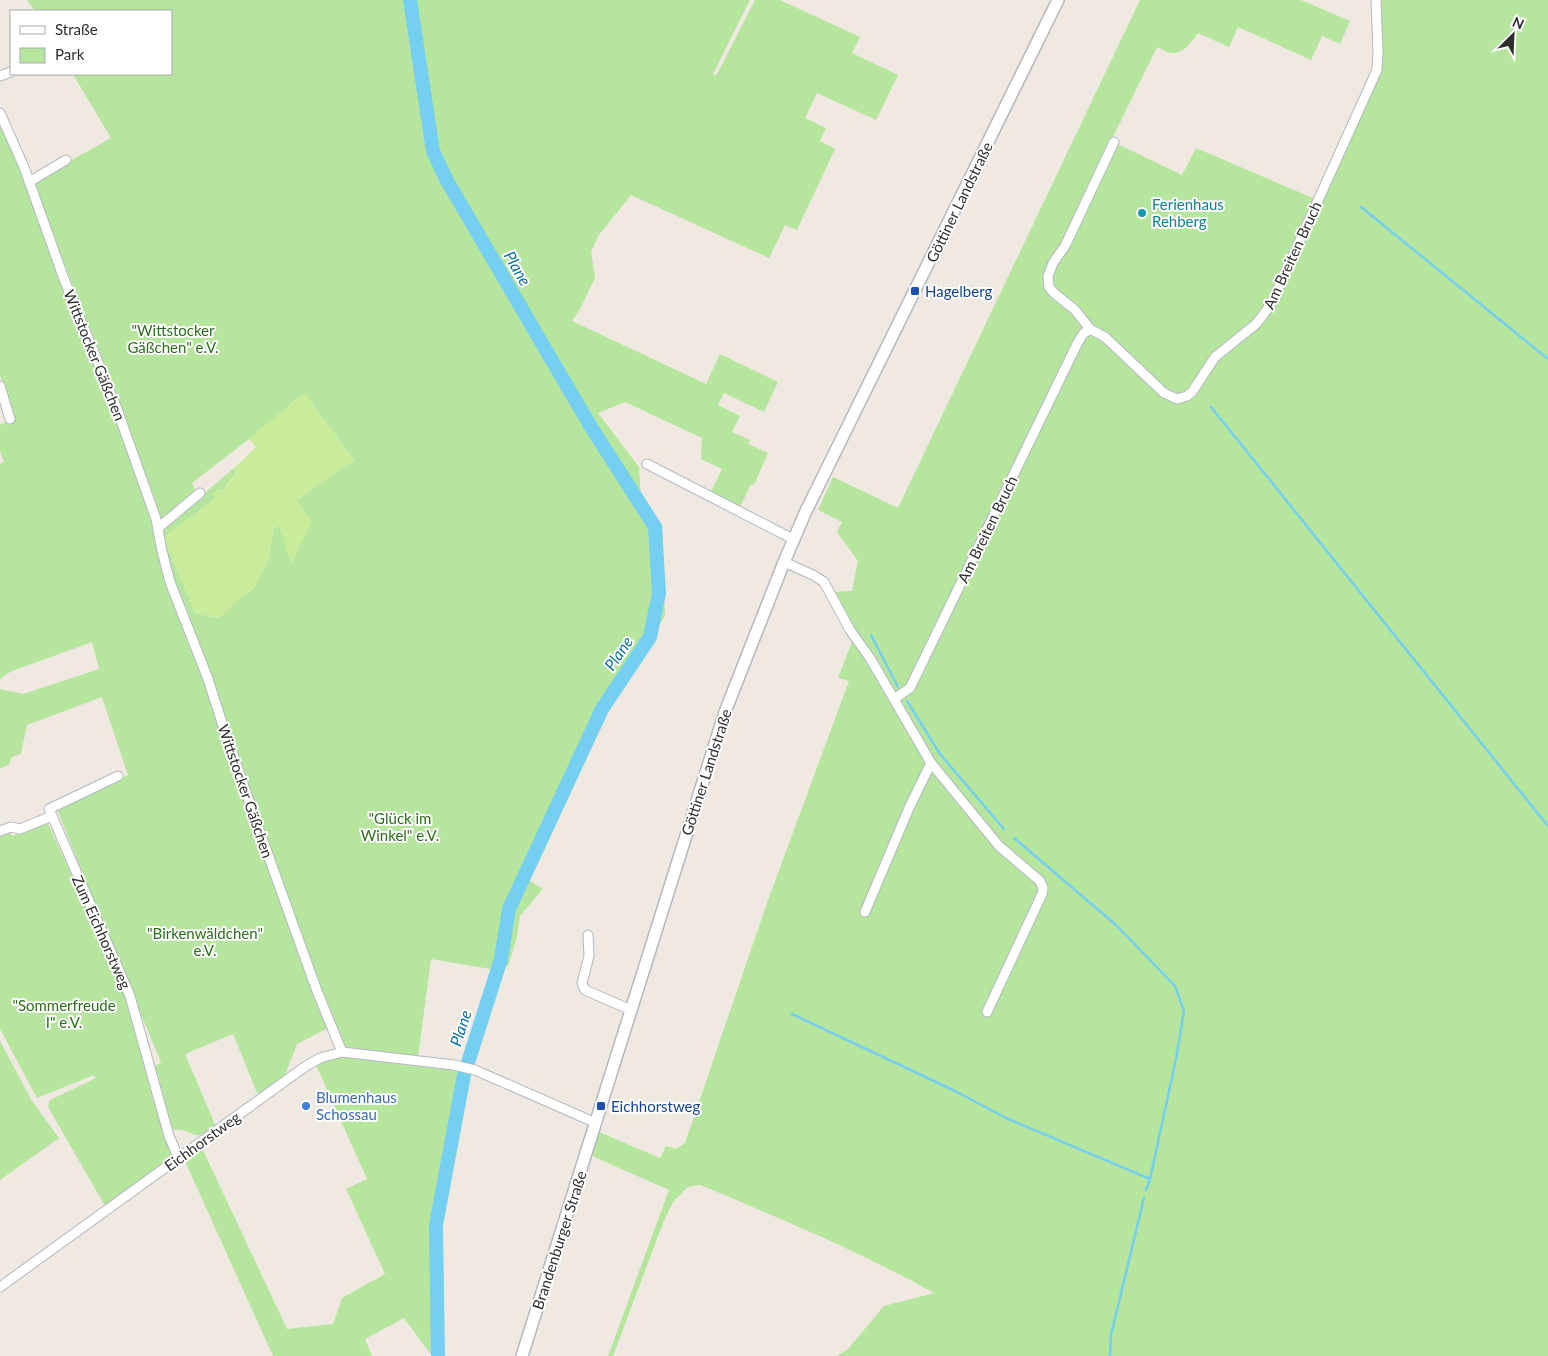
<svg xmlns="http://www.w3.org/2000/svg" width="1548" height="1356" viewBox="0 0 1548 1356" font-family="Lato,sans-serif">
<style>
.green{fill:#b6e59e}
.pitch{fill:#c9ec9a}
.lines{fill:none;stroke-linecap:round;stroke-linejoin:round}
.stream{stroke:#75cff0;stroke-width:2.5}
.river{stroke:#75cff0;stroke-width:14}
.street-casing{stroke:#b4b7c1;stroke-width:11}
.secondary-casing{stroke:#b4b7c1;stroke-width:14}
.street{stroke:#fff;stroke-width:9}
.secondary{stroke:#fff;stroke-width:11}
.culture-dot{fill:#0f9aa8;stroke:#fff;stroke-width:2}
.transit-dot{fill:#1a4fb4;stroke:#fff;stroke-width:2}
.shop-dot{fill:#3f7fe0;stroke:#fff;stroke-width:2}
.labels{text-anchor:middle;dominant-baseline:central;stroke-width:4;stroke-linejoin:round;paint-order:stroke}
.street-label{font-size:15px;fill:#2e2e2e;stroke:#fff}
.culture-label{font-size:15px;fill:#0d838f;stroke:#fff;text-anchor:start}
.transit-label{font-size:15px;fill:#164399;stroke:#fff;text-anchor:start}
.park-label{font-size:15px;fill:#2c6e1b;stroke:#fff}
.shop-label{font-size:15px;fill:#366cbe;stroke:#fff;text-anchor:start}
.water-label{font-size:16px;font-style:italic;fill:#0d6fa3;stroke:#fff}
</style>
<rect width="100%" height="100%" fill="#efe9e1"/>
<g class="green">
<path d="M 27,0 L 409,0 L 433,151 L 445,179 L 434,151 L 411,0 L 750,0 L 713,74 L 716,76 L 755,0 L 780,0 L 860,37 L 852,53 L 898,75 L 876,120 L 817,93 L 805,118 L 826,128 L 820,141 L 835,149 L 797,230 L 785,225 L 769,258 L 631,195 L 598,236 L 591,252 L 595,278 L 580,309 L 572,321 L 706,384 L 720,354 L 778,382 L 764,412 L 724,393 L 718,405 L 740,416 L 732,432 L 750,440 L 748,444 L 768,453 L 754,485 L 751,484 L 740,507 L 711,492 L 722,469 L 701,459 L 702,438 L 625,402 L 598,413 L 639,467 L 641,499 L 654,524 L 662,524 L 665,616 L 603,717 L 566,791 L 527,879 L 543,889 L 520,916 L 517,936 L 509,964 L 502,971 L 431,959 L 418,1057 L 344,1049 L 319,987 L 254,801 L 174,581 L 163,546 L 167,545 L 195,613 L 219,618 L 233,604 L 253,589 L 267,563 L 274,528 L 280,525 L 291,563 L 297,500 L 354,460 L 304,393 L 249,439 L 192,483 L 195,489 L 190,496 L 162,520 L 160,519 L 155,499 L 33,182 L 111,138 L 74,76 L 77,74 L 171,74 L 171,11 L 35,11 Z"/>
<path d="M 1140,0 L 1301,0 L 1350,21 L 1340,44 L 1322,36 L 1311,60 L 1238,27 L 1229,47 L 1198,33 C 1192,41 1184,54 1172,53 C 1168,53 1161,49 1157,47 L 1111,141 L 1182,175 L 1196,148 L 1315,199 L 1332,175 L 1379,76 L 1381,52 L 1380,0 L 1548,0 L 1548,1356 L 837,1356 L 848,1349 L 884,1306 L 934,1293 C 859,1251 779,1218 700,1185 L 688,1187 L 673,1202 L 663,1223 L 613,1356 L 608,1356 L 669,1190 L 592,1156 L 599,1132 L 660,1158 L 666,1146 L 676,1149 L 685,1143 L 768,900 L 849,681 L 838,678 L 856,631 L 834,592 L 852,591 L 858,561 L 837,532 L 842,522 L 818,510 L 833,477 L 898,508 Z"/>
<path d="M 0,120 L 117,417 L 205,679 L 328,1028 L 297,1044 L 285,1075 L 258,1095 L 233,1034 L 185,1054 L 216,1127 C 192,1145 194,1127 171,1130 L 159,1079 L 153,1066 L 161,1063 L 159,1057 L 109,939 L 57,809 L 128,775 L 102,697 L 27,725 L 21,754 L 12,757 L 9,764 L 0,769 L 0,689 L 23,694 L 99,669 L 92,642 L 15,670 L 6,674 L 0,680 L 0,464 L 4,462 L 0,451 L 0,425 L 14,418 L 0,375 Z"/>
<path d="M 234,468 L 237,470 L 222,492 L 213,494 L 216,498 L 162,539 L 161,533 L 164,528 Z"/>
<path d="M 47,822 L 125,990 C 141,1043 149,1099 171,1151 L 172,1157 L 169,1161 L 110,1205 L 104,1204 L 48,1107 L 50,1100 L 96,1078 L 94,1075 L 37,1098 L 0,1029 L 0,834 L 9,831 L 12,836 Z"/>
<path d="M 0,1041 L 32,1101 L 59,1138 L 0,1180 Z"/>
<path d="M 339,1057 L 467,1072 L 437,1225 L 441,1356 L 432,1356 L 404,1318 L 365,1339 L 372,1356 L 273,1356 L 184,1159 L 201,1146 L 287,1329 L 333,1324 L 342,1298 L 385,1274 L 346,1189 L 367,1179 L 316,1065 Z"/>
</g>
<path class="pitch" d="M 304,393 L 354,460 L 297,500 L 312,522 L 291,564 L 279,525 L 274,528 L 267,563 L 253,589 L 233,604 L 219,618 L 195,613 L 167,545 L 163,546 L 162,539 L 216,498 L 213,494 L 219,488 L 223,492 L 237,470 L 234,468 L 256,447 L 249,439 Z"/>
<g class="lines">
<g class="stream">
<path d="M 1361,207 L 1548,359"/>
<path d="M 1211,407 L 1548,826"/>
<path d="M 871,635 L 898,687"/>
<path d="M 907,701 L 940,754 L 1004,829"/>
<path d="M 1014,838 L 1116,925 L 1175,986 L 1184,1011 L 1176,1059 L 1150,1179 L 1146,1190"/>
<path d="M 792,1014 L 955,1091 L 1006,1118 L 1150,1179"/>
<path d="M 1110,1356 L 1111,1335 L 1144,1198"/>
</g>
<path class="river" d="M 410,0 L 433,151 L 446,179 L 591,427 L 655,527 L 659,593 L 650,637 L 602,709 L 509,909 L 501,959 L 464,1075 L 436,1225 L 438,1356"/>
<defs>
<g id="street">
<path d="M 0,76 L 11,72"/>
<path d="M 0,113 L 24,167 L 64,279 L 117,409 L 156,519 L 162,551 L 170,582 L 208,679 L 224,729 L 257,824 L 317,991 L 342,1052"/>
<path d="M 1114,142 L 1065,246 L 1053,263 L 1048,276 L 1049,287 L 1054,293 L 1075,310 L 1090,329 L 1105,337 L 1164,393 L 1177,399 L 1187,396 L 1192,392 L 1215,357 L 1256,324 L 1266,311 L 1273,300 L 1377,70 L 1378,51 L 1376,0"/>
<path d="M 29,182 L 66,160"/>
<path d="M 0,386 L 10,419"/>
<path d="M 647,464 L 793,539"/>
<path d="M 158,528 L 200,493"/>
<path d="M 784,562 L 813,575 L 824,582 L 850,630 L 870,658 L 931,763 L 999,846 L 1040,881 L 1043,888 L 1042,894 L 987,1012"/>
<path d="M 894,699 L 910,688 L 1077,344 L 1083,334 L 1090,329"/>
<path d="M 118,776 L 49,809 L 130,996 L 169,1136 L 179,1159"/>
<path d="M 0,831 L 11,827 L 20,829 L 52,816"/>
<path d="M 865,912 L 909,808 L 931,763"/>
<path d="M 588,935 L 589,956 L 582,983 L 585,990 L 631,1010"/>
<path d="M 0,1287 L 306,1066 L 320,1058 L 342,1052 L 454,1065 L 475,1070 L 596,1123"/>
</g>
<path id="secondary" d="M 522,1356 L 725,712 L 784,562 L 806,511 L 1058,0"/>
</defs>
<use href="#street" class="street-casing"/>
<use href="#secondary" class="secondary-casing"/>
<use href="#street" class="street"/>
<use href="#secondary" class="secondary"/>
</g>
<circle class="culture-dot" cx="1142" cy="213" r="5"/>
<g class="transit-dot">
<rect x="910" y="286" width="10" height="10" rx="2.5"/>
<rect x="596" y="1101" width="10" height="10" rx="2.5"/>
</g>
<circle class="shop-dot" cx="306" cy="1106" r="5"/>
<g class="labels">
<g class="street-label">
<text transform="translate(959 202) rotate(-64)">Göttiner Landstraße</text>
<text transform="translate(1292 255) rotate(-65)">Am Breiten Bruch</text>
<text transform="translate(95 355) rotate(68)">Wittstocker Gäßchen</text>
<text transform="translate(987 529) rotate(-64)">Am Breiten Bruch</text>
<text transform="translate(706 772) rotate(-72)">Göttiner Landstraße</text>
<text transform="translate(246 791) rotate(71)">Wittstocker Gäßchen</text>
<text transform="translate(102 932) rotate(66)">Zum Eichhorstweg</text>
<text transform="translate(202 1141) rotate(-36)">Eichhorstweg</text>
<text transform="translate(559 1240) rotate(-72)">Brandenburger Straße</text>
</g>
<g class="culture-label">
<text x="1152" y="204">Ferienhaus<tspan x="1152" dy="17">Rehberg</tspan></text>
</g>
<g class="transit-label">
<text x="925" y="291">Hagelberg</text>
<text x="611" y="1106">Eichhorstweg</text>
</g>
<g class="park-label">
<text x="173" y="330">"Wittstocker<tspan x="173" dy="17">Gäßchen" e.V.</tspan></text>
<text x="400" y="818">"Glück im<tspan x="400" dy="17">Winkel" e.V.</tspan></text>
<text x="205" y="933">"Birkenwäldchen"<tspan x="205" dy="17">e.V.</tspan></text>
<text x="64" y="1005">"Sommerfreude<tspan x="64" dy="17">I" e.V.</tspan></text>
</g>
<g class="shop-label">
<text x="316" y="1097">Blumenhaus<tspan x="316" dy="17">Schossau</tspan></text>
</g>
<g class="water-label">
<text transform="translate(518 268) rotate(60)">Plane</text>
<text transform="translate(618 653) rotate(-56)">Plane</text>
<text transform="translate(460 1028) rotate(-72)">Plane</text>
</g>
</g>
<rect x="10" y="10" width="162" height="65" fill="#ffffff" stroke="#ababab"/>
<rect x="20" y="26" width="25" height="8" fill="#ffffff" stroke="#ababab"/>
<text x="55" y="35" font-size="15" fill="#2e2e2e">Straße</text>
<rect x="20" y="48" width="25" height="15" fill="#b6e59e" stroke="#ababab"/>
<text x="55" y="60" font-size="15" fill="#2e2e2e">Park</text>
<g transform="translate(1513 35) rotate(24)" stroke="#ffffff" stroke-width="4" paint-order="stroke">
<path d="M0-4L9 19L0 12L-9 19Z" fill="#2e2e2e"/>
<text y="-8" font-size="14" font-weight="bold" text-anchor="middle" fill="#2e2e2e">N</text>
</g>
</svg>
